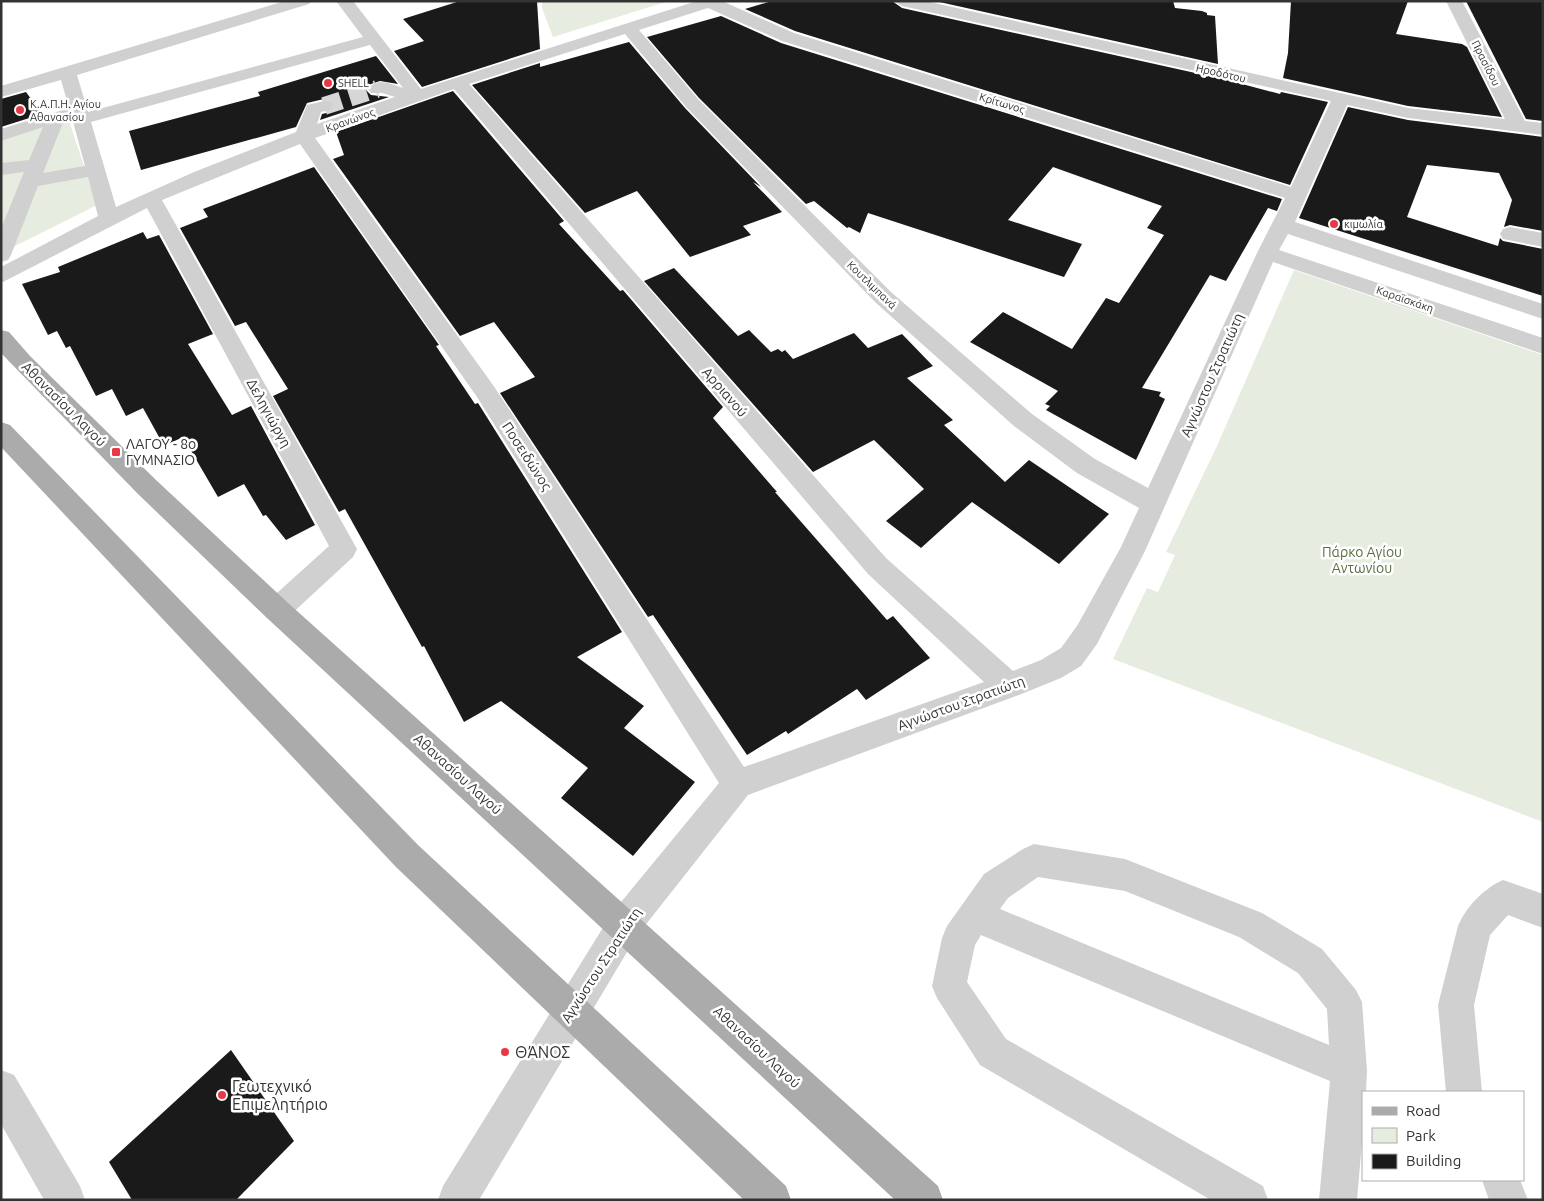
<svg xmlns="http://www.w3.org/2000/svg" width="1544" height="1201" viewBox="0 0 1544 1201" font-family="Ubuntu,sans-serif">
<style>
.green{fill:#e6ecdf}
.building{fill:#1a1a1a}
.lines{fill:none;stroke-linecap:round;stroke-linejoin:round}
.minor-tunnel{stroke:#d6d6d6;stroke-width:18;stroke-dasharray:18 9;stroke-linecap:butt}
.minor{fill:#d0d0d0;fill-rule:evenodd}
.major{fill:#ababab;fill-rule:evenodd}
.poi-dot{fill:#e63946;stroke:#fff;stroke-width:2}
.labels{text-anchor:middle;dominant-baseline:central;stroke-width:5;stroke-linejoin:round;paint-order:stroke}
.far-street-label{font-size:11px;fill:#333;stroke:#fff}
.far-poi-label{font-size:11px;fill:#333;stroke:#fff;text-anchor:start}
.street-label{font-size:14px;fill:#333;stroke:#fff}
.poi-label{font-size:14px;fill:#333;stroke:#fff;text-anchor:start}
.park-label{font-size:14px;fill:#56703f;stroke:#fff}
.near-poi-label{font-size:16px;fill:#333;stroke:#fff;text-anchor:start}
</style>
<rect width="100%" height="100%" fill="#fff"/>
<g class="green">
<path d="M 542,1 L 669,1 L 553,37 L 542,8 Z"/>
<path d="M 67,115 L 97,205 L 1,253 L 1,137 Z"/>
<path d="M 1294,270 L 1543,355 L 1543,822 L 1113,659 L 1147,588 L 1158,592 L 1175,555 L 1166,552 L 1217,446 Z"/>
</g>
<g class="building">
<path d="M 460,1 L 537,1 L 540,49 L 422,87 L 394,51 L 424,41 L 403,19 Z"/>
<path d="M 772,1 L 892,1 L 902,8 L 1227,80 L 1280,94 L 1281,92 L 1328,102 L 1290,185 L 795,31 L 745,9 Z"/>
<path d="M 935,1 L 1173,1 L 1175,8 L 1202,11 L 1207,13 L 1207,15 L 1215,16 L 1218,64 Z"/>
<path d="M 1291,1 L 1408,1 L 1396,34 L 1462,44 L 1467,47 L 1502,117 L 1408,106 L 1283,78 L 1288,53 Z"/>
<path d="M 1466,1 L 1543,1 L 1543,121 L 1526,119 Z"/>
<path d="M 721,16 L 781,43 L 1282,199 L 1277,211 L 1268,208 L 1226,281 L 1210,275 L 1142,388 L 1161,392 L 1159,396 L 1165,399 L 1136,460 L 1046,410 L 1050,406 L 1045,404 L 1058,391 L 970,342 L 1003,312 L 1072,349 L 1106,298 L 1119,303 L 1164,235 L 1147,228 L 1162,206 L 1053,167 L 1008,220 L 1082,244 L 1064,277 L 868,213 L 860,233 L 849,227 L 847,228 L 814,201 L 806,204 L 699,98 L 647,37 Z"/>
<path d="M 629,42 L 685,108 L 761,187 L 753,182 L 782,212 L 743,226 L 751,235 L 690,257 L 637,191 L 585,213 L 472,85 L 540,63 L 540,67 Z"/>
<path d="M 376,56 L 398,84 L 380,81 L 371,84 L 366,90 L 371,95 L 389,97 L 320,120 L 322,114 L 330,112 L 334,107 L 332,101 L 324,99 L 307,103 L 296,127 L 141,170 L 129,131 L 260,96 L 258,92 Z"/>
<path d="M 453,91 L 564,221 L 559,224 L 620,291 L 623,290 L 723,407 L 713,418 L 777,492 L 775,492 L 887,620 L 893,616 L 930,658 L 866,700 L 857,689 L 788,734 L 786,731 L 747,755 L 653,615 L 648,617 L 500,393 L 535,377 L 494,322 L 460,336 L 333,159 L 344,155 L 336,132 Z"/>
<path d="M 26,92 L 42,114 L 1,127 L 1,99 Z"/>
<path d="M 1348,107 L 1408,120 L 1543,137 L 1543,231 L 1510,225 L 1504,227 L 1512,200 L 1499,173 L 1427,165 L 1407,217 L 1498,246 L 1500,238 L 1503,241 L 1543,249 L 1543,296 L 1299,218 Z"/>
<path d="M 314,167 L 439,345 L 436,346 L 475,404 L 478,403 L 622,632 L 577,657 L 644,706 L 624,728 L 695,782 L 633,856 L 561,798 L 588,768 L 501,701 L 464,722 L 424,646 L 422,647 L 345,509 L 339,512 L 273,396 L 288,389 L 246,322 L 235,326 L 180,228 L 208,217 L 203,209 Z"/>
<path d="M 143,232 L 147,239 L 159,235 L 213,334 L 188,344 L 232,415 L 251,406 L 315,525 L 286,540 L 266,515 L 263,516 L 244,484 L 218,497 L 183,437 L 164,446 L 143,408 L 126,416 L 112,389 L 96,396 L 70,346 L 66,348 L 57,331 L 48,335 L 22,284 L 60,272 L 58,267 Z"/>
<path d="M 674,268 L 738,336 L 749,330 L 771,352 L 778,349 L 782,352 L 785,350 L 793,359 L 854,333 L 868,348 L 902,334 L 933,366 L 907,378 L 953,420 L 944,425 L 1005,482 L 1029,460 L 1109,514 L 1059,564 L 972,502 L 921,548 L 886,521 L 924,489 L 874,440 L 813,472 L 644,281 Z"/>
<path d="M 231,1050 L 294,1141 L 236,1200 L 132,1200 L 109,1162 Z"/>
</g>
<g class="lines">
<path class="minor-tunnel" d="M 324,106 L 377,89"/>
<g class="minor">
<path d="M 285,1 L 311,1 L 309,4 L 77,75 L 88,112 L 363,37 L 336,1 L 353,1 L 421,89 L 697,1 L 722,1 L 794,33 L 1291,187 L 1331,101 L 902,6 L 894,1 L 925,1 L 1408,108 L 1505,119 L 1446,1 L 1462,1 L 1525,121 L 1543,123 L 1543,135 L 1408,118 L 1347,105 L 1295,222 L 1543,304 L 1543,319 L 1288,234 L 1279,250 L 1543,338 L 1543,354 L 1273,262 L 1145,551 L 1097,644 L 1081,666 L 1061,678 L 1019,695 L 748,795 L 636,937 L 479,1200 L 438,1200 L 443,1186 L 612,913 L 719,783 L 477,397 L 300,144 L 162,200 L 357,549 L 353,557 L 287,618 L 277,622 L 267,618 L 263,610 L 267,602 L 329,546 L 147,208 L 1,283 L 1,267 L 98,216 L 88,177 L 38,186 L 11,255 L 8,260 L 1,262 L 1,229 L 24,172 L 1,175 L 1,163 L 29,160 L 43,127 L 1,141 L 1,129 L 69,108 L 61,80 L 1,97 L 1,86 ZM 708,8 L 782,41 L 1285,198 L 1257,253 L 1148,488 L 1095,459 L 1032,414 L 891,292 L 698,99 L 639,30 ZM 625,34 L 686,107 L 875,302 L 1014,426 L 1077,473 L 1139,508 L 1121,547 L 1077,626 L 1061,648 L 1041,660 L 1013,671 L 886,558 L 469,84 ZM 370,45 L 403,88 C 391,84 377,77 368,89 L 371,93 L 382,93 L 395,97 L 317,124 L 321,112 L 330,110 L 333,106 L 330,102 L 324,101 L 307,105 L 296,132 L 194,172 L 116,207 L 91,122 ZM 454,89 L 868,574 L 984,682 L 744,767 L 493,385 L 315,138 ZM 72,118 L 85,166 L 43,173 L 64,120 Z"/>
<path d="M 1510,227 L 1543,233 L 1543,247 L 1503,239 L 1500,234 L 1503,229 Z"/>
<path d="M 1034,844 L 1125,859 L 1262,913 L 1322,949 L 1356,990 L 1362,1002 L 1367,1071 L 1366,1092 L 1363,1092 L 1363,1130 L 1357,1200 L 1319,1200 L 1330,1081 L 981,935 L 975,945 L 967,982 L 1006,1039 L 1263,1186 L 1268,1200 L 1211,1200 L 980,1065 L 937,998 L 932,986 L 942,938 L 947,926 L 984,874 L 1023,849 ZM 1038,877 L 1125,891 L 1239,937 L 1298,973 L 1327,1009 L 1329,1045 L 1000,909 L 1008,898 Z"/>
<path d="M 1503,880 L 1543,894 L 1543,928 L 1508,915 L 1490,935 L 1474,1005 L 1482,1092 L 1446,1092 L 1438,1005 L 1458,926 C 1466,907 1484,888 1503,880 Z"/>
<path d="M 1,1070 L 14,1075 L 80,1186 L 85,1200 L 44,1200 L 1,1124 Z"/>
<path d="M 1482,1180 L 1520,1180 L 1528,1200 L 1489,1200 Z"/>
</g>
<g class="major">
<path d="M 1,330 L 9,332 L 30,356 L 156,480 L 287,602 L 938,1186 L 943,1200 L 895,1200 L 267,618 L 138,494 L 1,353 Z"/>
<path d="M 1,422 L 10,425 L 418,845 L 786,1186 L 791,1200 L 744,1200 L 396,867 L 1,447 Z"/>
</g>
</g>
<g class="poi-dot">
<circle cx="328" cy="83" r="5"/>
<circle cx="20" cy="110" r="5"/>
<circle cx="1334" cy="224" r="5"/>
<rect x="111" y="447" width="10" height="10" rx="2.5"/>
<circle cx="505" cy="1052" r="5"/>
<circle cx="222" cy="1095" r="5"/>
</g>
<g class="labels">
<g class="far-street-label">
<text transform="translate(1486 63) rotate(63)">Πρασίδου</text>
<text transform="translate(1221 73) rotate(13)">Ηροδότου</text>
<text transform="translate(1002 103) rotate(17)">Κρίτωνος</text>
<text transform="translate(350 120) rotate(-20)">Κρανώνος</text>
<text transform="translate(872 285) rotate(44)">Κουτλιμπανά</text>
<text transform="translate(1405 299) rotate(19)">Καραϊσκάκη</text>
</g>
<g class="far-poi-label">
<text x="338" y="83">SHELL</text>
<text x="30" y="104">Κ.Α.Π.Η. Αγίου<tspan x="30" dy="13">Αθανασίου</tspan></text>
<text x="1344" y="224">κιμωλία</text>
</g>
<g class="street-label">
<text transform="translate(1212 375) rotate(-66)">Αγνώστου Στρατιώτη</text>
<text transform="translate(725 392) rotate(49)">Αρριανού</text>
<text transform="translate(64 404) rotate(45)">Αθανασίου Λαγού</text>
<text transform="translate(269 413) rotate(61)">Δεληγιώργη</text>
<text transform="translate(527 456) rotate(57)">Ποσειδώνος</text>
<text transform="translate(961 703) rotate(-20)">Αγνώστου Στρατιώτη</text>
<text transform="translate(458 774) rotate(42)">Αθανασίου Λαγού</text>
<text transform="translate(601 965) rotate(-57)">Αγνώστου Στρατιώτη</text>
<text transform="translate(757 1047) rotate(43)">Αθανασίου Λαγού</text>
</g>
<g class="poi-label">
<text x="126" y="444">ΛΑΓΟΥ - 8ο<tspan x="126" dy="16">ΓΥΜΝΑΣΙΟ</tspan></text>
</g>
<g class="park-label">
<text x="1362" y="552">Πάρκο Αγίου<tspan x="1362" dy="16">Αντωνίου</tspan></text>
</g>
<g class="near-poi-label">
<text x="515" y="1052">ΘΆΝΟΣ</text>
<text x="232" y="1086">Γεωτεχνικό<tspan x="232" dy="18">Επιμελητήριο</tspan></text>
</g>
</g>
<rect width="1544" height="1201" fill="none" stroke="#333333" stroke-width="5"/>
<rect x="1362" y="1091" width="162" height="90" fill="#ffffff" stroke="#adadad"/>
<rect x="1372" y="1107" width="25" height="8" fill="#ababab" stroke="#adadad"/>
<text x="1406" y="1116" font-size="15" fill="#333333">Road</text>
<rect x="1372" y="1128" width="25" height="15" fill="#e6ecdf" stroke="#adadad"/>
<text x="1406" y="1141" font-size="15" fill="#333333">Park</text>
<rect x="1372" y="1154" width="25" height="15" fill="#1a1a1a" stroke="#adadad"/>
<text x="1406" y="1166" font-size="15" fill="#333333">Building</text>
</svg>
